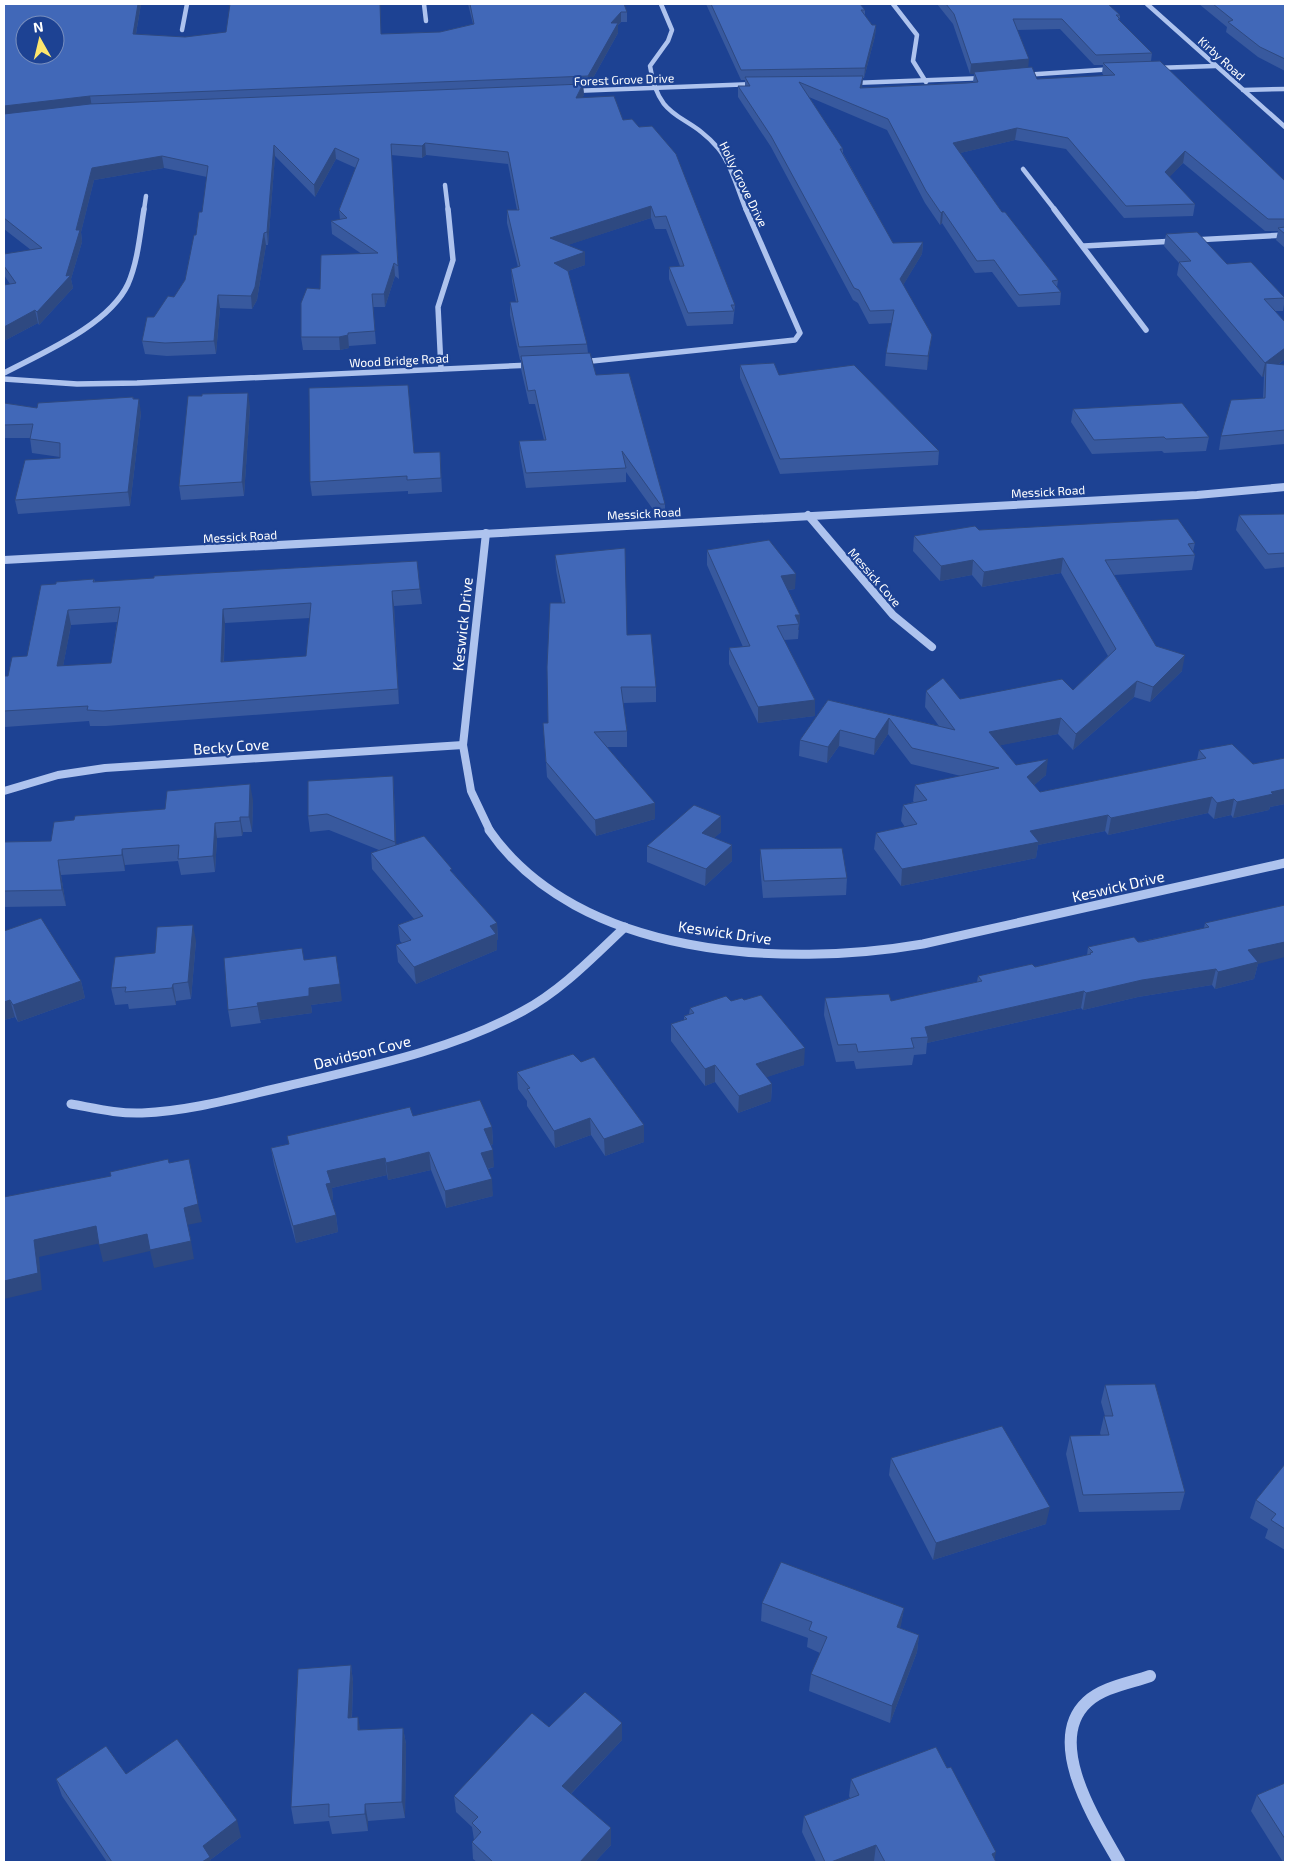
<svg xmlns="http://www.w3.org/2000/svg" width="1289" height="1866" viewBox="0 0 1289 1866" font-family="'Exo 2',sans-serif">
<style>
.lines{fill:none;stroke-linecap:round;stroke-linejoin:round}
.minor-far4{stroke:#aec3ee;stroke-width:4.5}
.minor-far3{stroke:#aec3ee;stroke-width:5.5}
.minor-far2{stroke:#aec3ee;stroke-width:8}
.minor-far1{stroke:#aec3ee;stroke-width:9}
.minor{stroke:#aec3ee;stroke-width:12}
.wall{fill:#38599e;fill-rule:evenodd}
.shaded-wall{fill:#2e4981}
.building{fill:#4168b8;stroke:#2e4981;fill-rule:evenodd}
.labels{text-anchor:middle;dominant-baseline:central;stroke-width:4.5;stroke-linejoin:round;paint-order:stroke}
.far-street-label{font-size:12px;fill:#fff;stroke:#1d4293}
.street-label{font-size:15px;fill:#fff;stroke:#1d4293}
</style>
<rect width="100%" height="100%" fill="#1d4293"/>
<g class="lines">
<g class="minor-far4">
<path d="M 424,4 L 426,21"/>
<path d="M 661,4 L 672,30 L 668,41 L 650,66 C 659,124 687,111 718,148 C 730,162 739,193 746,210"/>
<path d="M 893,4 L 917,35 L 913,61 L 926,82"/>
<path d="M 1147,4 L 1285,127"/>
<path d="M 182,30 L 187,4"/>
<path d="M 1155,68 L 1215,66"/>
<path d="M 1023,75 L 1114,69"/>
<path d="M 853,83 L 985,78"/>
<path d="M 1243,90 L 1285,89"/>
<path d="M 573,91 L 755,84"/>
<path d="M 1023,169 L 1055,210"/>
<path d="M 445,185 L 448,210"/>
<path d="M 144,210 L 146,196"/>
</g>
<g class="minor-far3">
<path d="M 1054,209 L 1146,330"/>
<path d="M 1194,240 L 1285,235"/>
<path d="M 1084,246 L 1176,241"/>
<path d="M 582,362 L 795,340 L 800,333 L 746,209"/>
<path d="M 441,369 L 438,307 L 453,260 L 448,209"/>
<path d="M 4,373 C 42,353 109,325 128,284 C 138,261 140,234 144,209"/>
<path d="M 4,379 L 77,384 L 137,383 L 532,365"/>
</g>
<g class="minor-far2">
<path d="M 808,515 L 893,615 L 932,647"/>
<path d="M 486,533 L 463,745 L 471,791 L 490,831"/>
<path d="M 4,560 L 1197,495 L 1285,487"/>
<path d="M 4,791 L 58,775 L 105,768 L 463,745"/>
</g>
<g class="minor-far1">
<path d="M 489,830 C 578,958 784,968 923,944 L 1285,863"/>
<path d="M 71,1104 C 94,1108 118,1114 142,1113 C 191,1111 239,1097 287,1086 C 367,1067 450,1051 523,1011 C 562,990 593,957 625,927"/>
</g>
<path class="minor" d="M 1119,1862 C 1097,1823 1044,1742 1087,1702 C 1103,1687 1130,1683 1150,1676"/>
</g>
<g class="wall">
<path d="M 4,4 L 141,4 L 136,34 L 185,37 L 381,34 L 440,32 L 473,24 L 468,4 L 624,4 L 627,12 L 627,22 L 621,22 L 618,25 L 618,33 L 588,87 L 583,87 L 584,95 L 582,97 L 623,120 L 735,305 L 733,324 L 687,326 L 669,279 L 669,267 L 680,266 L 666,229 L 655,229 L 651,218 L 567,245 L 585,265 L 568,271 L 587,344 L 588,353 L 596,375 L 665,504 L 665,518 L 660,519 L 626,472 L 626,482 L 526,488 L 520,455 L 519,441 L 544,440 L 535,404 L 529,404 L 521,369 L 521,360 L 520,360 L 510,315 L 510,302 L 516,302 L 512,281 L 511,269 L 518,267 L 507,223 L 507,210 L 517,210 L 508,164 L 426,155 L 422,158 L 391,155 L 399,279 L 395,276 L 385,307 L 373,307 L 376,344 L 349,346 L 349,348 L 340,350 L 303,350 L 301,337 L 320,289 L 362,254 L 332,234 L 331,221 L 340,220 L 339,210 L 356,168 L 336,159 L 315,197 L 275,156 L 268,245 L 266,245 L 257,300 L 252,309 L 220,308 L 216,354 L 167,356 L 145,354 L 142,341 L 154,317 L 174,297 L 185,280 L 202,212 L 207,177 L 164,168 L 94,180 L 81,232 L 82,242 L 71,279 L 73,288 L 39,325 L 38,323 L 4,341 L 4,285 L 10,284 L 4,275 L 4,254 L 31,250 L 4,229 Z"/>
<path d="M 706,4 L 860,4 L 865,10 L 865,16 L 872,25 L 876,25 L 875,36 L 864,78 L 863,78 L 862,88 L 973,82 L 974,74 L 970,74 L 953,24 L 937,4 L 1108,4 L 1120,15 L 1120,21 L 1152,53 L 1151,61 L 1285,181 L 1285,248 L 1276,240 L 1278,231 L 1265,231 L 1183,163 L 1169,177 L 1195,204 L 1193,216 L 1124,218 L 1066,149 L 1015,140 L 960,153 L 1002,212 L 1058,280 L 1057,287 L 1061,292 L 1060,305 L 1018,307 L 992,272 L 975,273 L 942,223 L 940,225 L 925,203 L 887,130 L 809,97 L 843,149 L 843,153 L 893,243 L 923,242 L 922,254 L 903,285 L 930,348 L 927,370 L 885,366 L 886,353 L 892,323 L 869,324 L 858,303 L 853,300 L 771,147 L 738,97 L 738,86 L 745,86 L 745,80 L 741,80 ZM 1060,29 L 1094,65 L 1103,65 L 1102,73 L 1104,76 L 1037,79 L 1028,67 L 1017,30 Z"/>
<path d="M 1199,4 L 1285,4 L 1285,71 L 1258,57 L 1226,32 L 1227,27 Z"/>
<path d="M 1166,234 L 1227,264 L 1285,298 L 1283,311 L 1275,311 L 1285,322 L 1285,359 L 1278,365 L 1285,365 L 1285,444 L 1219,450 L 1221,436 L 1263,398 L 1264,376 L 1262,377 L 1177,275 L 1179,263 L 1164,246 Z"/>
<path d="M 740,365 L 779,375 L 939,451 L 938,465 L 780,474 L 740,378 Z"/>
<path d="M 133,397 L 141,413 L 130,506 L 18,514 L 15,500 L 60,458 L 60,457 L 32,453 L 30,438 L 4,438 L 4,403 L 37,408 Z"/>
<path d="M 250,407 L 244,496 L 181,500 L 179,486 Z"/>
<path d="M 1073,409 L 1209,437 L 1206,451 L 1164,453 L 1162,451 L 1092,454 L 1071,422 Z"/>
<path d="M 440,452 L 442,492 L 408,494 L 408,491 L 312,496 L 310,482 L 414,453 Z"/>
<path d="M 1285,514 L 1285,567 L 1265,569 L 1236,530 L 1239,515 Z"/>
<path d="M 979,530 L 1195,543 L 1193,552 L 1195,555 L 1192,570 L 1114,575 L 1156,646 L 1182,671 L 1150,702 L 1134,697 L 1073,750 L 1058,734 L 1000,745 L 1016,765 L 1046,775 L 1034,785 L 1040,792 L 1197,760 L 1199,750 L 1253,764 L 1285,758 L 1285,804 L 1270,807 L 1269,810 L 1233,818 L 1231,815 L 1214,819 L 1208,813 L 1108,835 L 1105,831 L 1038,845 L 1036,858 L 901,886 L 874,849 L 876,833 L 905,827 L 901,821 L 903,805 L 914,802 L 913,801 L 915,785 L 961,776 L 911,764 L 888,734 L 874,755 L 839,746 L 827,763 L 799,756 L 800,740 L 828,700 L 939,726 L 925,707 L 926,691 L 960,699 L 1073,690 L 1108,656 L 1061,573 L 982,587 L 972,575 L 940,581 L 913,551 L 914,536 Z"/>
<path d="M 707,550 L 795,589 L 788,590 L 800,615 L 798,639 L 784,640 L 815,700 L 815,716 L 758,723 L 729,664 L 729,648 L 743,647 L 707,565 Z"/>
<path d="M 555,555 L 627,635 L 656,687 L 656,702 L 623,703 L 627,731 L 627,747 L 607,747 L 655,803 L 655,819 L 596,836 L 547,777 L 543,723 L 548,723 L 562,603 L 556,570 Z"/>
<path d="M 94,579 L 95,582 L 420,589 L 422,604 L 394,606 L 399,704 L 106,726 L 90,726 L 89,721 L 5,727 L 4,721 L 4,676 L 8,676 L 27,656 L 56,584 ZM 310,618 L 306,656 L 224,662 L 225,623 ZM 117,622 L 111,663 L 63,666 L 71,625 Z"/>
<path d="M 393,776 L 394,792 L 396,845 L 453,873 L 497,923 L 498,940 L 497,940 L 497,950 L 416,984 L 398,962 L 396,945 L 402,943 L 400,941 L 398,925 L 414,919 L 372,869 L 371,853 L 379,850 L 329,830 L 310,832 L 308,816 Z"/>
<path d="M 253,800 L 252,832 L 243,832 L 242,836 L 217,838 L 215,872 L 181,875 L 178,861 L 125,865 L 125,871 L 61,875 L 66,906 L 4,907 L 4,842 L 51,841 L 74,820 L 165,809 Z"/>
<path d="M 721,832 L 714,838 L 732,845 L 732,861 L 705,886 L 647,862 L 647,846 Z"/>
<path d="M 760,849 L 847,878 L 846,895 L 763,898 L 760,866 Z"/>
<path d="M 1205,923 L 1258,964 L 1254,979 L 1215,989 L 1212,985 L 1138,997 L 1083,1010 L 1081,1008 L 927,1043 L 926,1054 L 914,1055 L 912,1065 L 856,1069 L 854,1061 L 836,1062 L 824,1015 L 825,998 L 891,1001 L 977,982 L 978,976 L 1035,967 L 1087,955 L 1088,947 L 1138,942 L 1204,928 Z"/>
<path d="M 4,931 L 81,981 L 85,998 L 18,1022 L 15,1017 L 4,1020 Z"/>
<path d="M 196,941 L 191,999 L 176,1001 L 176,1005 L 129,1009 L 128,1004 L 115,1005 L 111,988 L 155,953 Z"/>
<path d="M 304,960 L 342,1001 L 311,1005 L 312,1013 L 260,1020 L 261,1023 L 231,1027 L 228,1010 Z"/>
<path d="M 731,1001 L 804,1065 L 766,1077 L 772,1084 L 771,1101 L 738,1113 L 715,1082 L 705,1086 L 671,1041 L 671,1024 L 684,1020 L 684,1016 L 689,1014 L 690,1008 Z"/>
<path d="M 517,1072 L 644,1142 L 605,1156 L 591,1135 L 555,1148 L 527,1106 L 527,1101 L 518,1089 Z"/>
<path d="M 413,1116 L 492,1127 L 493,1144 L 491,1145 L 494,1167 L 488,1169 L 493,1196 L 446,1208 L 431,1170 L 388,1180 L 387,1175 L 332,1188 L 333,1200 L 331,1200 L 336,1215 L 338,1232 L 296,1243 L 274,1165 L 271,1148 L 289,1144 L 287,1136 Z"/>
<path d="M 1105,1385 L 1185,1492 L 1180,1510 L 1079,1512 L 1066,1454 L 1070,1436 L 1101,1436 L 1100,1433 L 1104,1416 L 1105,1416 L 1101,1402 Z"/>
<path d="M 891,1458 L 1046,1524 L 933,1560 L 889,1475 Z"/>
<path d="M 1285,1464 L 1285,1550 L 1265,1538 L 1268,1529 L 1250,1518 L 1256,1500 Z"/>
<path d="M 762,1603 L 904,1608 L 900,1628 L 919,1635 L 917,1652 L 890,1723 L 809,1691 L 811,1674 L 820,1653 L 807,1647 L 808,1638 L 761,1621 Z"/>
<path d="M 351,1665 L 353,1682 L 352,1718 L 360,1730 L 403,1728 L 406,1744 L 405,1818 L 368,1821 L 368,1831 L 332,1834 L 329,1821 L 294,1824 L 291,1807 Z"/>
<path d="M 622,1723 L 622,1740 L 571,1794 L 611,1828 L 611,1845 L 595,1862 L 477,1862 L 473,1859 L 472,1842 L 474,1840 L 472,1827 L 456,1812 L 454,1796 L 549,1727 Z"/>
<path d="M 126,1774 L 241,1837 L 210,1860 L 211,1862 L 107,1862 L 62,1796 L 56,1779 Z"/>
<path d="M 851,1779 L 994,1860 L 996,1862 L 874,1862 L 874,1861 L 872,1862 L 816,1862 L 802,1832 L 804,1816 L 850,1798 L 849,1796 Z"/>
<path d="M 1285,1783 L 1285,1862 L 1283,1862 L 1251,1811 L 1257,1795 Z"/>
</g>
<g class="shaded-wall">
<path d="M 138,4 L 141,4 L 134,45 L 133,34 Z"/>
<path d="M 621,12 L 621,22 L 618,25 L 618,33 L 588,87 L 588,76 L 611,23 Z"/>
<path d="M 876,25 L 875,36 L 864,78 L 865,68 Z"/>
<path d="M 1029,59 L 1028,70 L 974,72 L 974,74 L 970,74 L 971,64 Z"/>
<path d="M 863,76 L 862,86 L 859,98 L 860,88 Z"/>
<path d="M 583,84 L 584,95 L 576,109 L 576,98 Z"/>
<path d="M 90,96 L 92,107 L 4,117 L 4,106 Z"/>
<path d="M 1017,128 L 1015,140 L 952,155 L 953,143 Z"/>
<path d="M 425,143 L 426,155 L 422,158 L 422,146 Z"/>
<path d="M 274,145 L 275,156 L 268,245 L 267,232 Z"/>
<path d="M 335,148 L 336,159 L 315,197 L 314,185 Z"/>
<path d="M 1185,151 L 1183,163 L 1163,184 L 1165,172 Z"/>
<path d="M 162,156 L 164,168 L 94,180 L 81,232 L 82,242 L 71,279 L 73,288 L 39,325 L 37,312 L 66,276 L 76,230 L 92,168 Z"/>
<path d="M 651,206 L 651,218 L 550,251 L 550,238 Z"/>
<path d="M 943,211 L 942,223 L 940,225 L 941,213 Z"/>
<path d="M 264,233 L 266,245 L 257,300 L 252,309 L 251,296 Z"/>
<path d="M 923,242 L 922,254 L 899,292 L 900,279 Z"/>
<path d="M 585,252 L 585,265 L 554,276 L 554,263 Z"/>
<path d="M 394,263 L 395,276 L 385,307 L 384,294 Z"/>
<path d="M 218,295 L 220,308 L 216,354 L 214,341 Z"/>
<path d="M 35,310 L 38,323 L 4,341 L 4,327 Z"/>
<path d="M 348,335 L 349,348 L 340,350 L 339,337 Z"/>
<path d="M 932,335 L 930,348 L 927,370 L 928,356 Z"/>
<path d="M 1285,348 L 1285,359 L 1266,374 L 1266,363 L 1264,376 L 1262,377 L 1265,363 Z"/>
<path d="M 248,393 L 250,407 L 244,496 L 242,482 Z"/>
<path d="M 139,399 L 141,413 L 130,506 L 128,492 Z"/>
<path d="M 1063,558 L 1061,573 L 982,587 L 984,572 Z"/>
<path d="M 973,560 L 972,575 L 940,581 L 941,566 Z"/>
<path d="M 796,574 L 795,589 L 780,591 L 781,576 Z"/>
<path d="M 392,591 L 394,606 L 399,704 L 398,689 Z"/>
<path d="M 223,609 L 225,623 L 223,677 L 221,662 Z"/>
<path d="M 68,610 L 71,625 L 60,682 L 57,666 Z"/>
<path d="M 795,615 L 800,615 L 799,630 L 798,630 L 799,624 Z"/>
<path d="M 1185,655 L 1182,671 L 1150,702 L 1153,687 Z"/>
<path d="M 1137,681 L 1134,697 L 1073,750 L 1076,734 Z"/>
<path d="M 815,700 L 815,716 L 758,723 L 758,707 Z"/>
<path d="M 889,718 L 888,734 L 874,755 L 875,739 Z"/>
<path d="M 1061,718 L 1058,734 L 987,748 L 989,732 Z"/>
<path d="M 840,730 L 839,746 L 827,763 L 828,747 Z"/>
<path d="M 1048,759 L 1046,775 L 1025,793 L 1027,777 Z"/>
<path d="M 393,776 L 394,792 L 397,858 L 395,842 Z"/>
<path d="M 250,784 L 253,800 L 252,832 L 249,817 Z"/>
<path d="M 1285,789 L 1285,804 L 1270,807 L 1269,810 L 1233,818 L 1237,802 L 1271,792 Z"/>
<path d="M 1212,797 L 1208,813 L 1108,835 L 1111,818 Z"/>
<path d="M 1234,799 L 1231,815 L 1214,819 L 1217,803 Z"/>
<path d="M 655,803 L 655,819 L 596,836 L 595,820 Z"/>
<path d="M 1108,815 L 1105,831 L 1038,845 L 1036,858 L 901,886 L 902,869 L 1030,831 Z"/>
<path d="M 721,816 L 721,832 L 702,849 L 702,833 Z"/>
<path d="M 240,817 L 243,832 L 242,836 L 240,821 Z"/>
<path d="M 215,823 L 217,838 L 215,872 L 213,856 Z"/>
<path d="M 732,845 L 732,861 L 705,886 L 706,869 Z"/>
<path d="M 122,849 L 125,865 L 125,871 L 122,855 Z"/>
<path d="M 58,860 L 61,875 L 66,906 L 62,890 Z"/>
<path d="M 497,923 L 498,940 L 497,940 L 497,950 L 416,984 L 414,967 L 490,926 Z"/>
<path d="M 193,925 L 196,941 L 191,999 L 188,982 Z"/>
<path d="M 1285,942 L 1285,957 L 1258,964 L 1254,979 L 1215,989 L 1218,972 L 1248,950 Z"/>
<path d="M 1216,969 L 1212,985 L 1138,997 L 1083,1010 L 1086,993 L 1142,980 Z"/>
<path d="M 81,981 L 85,998 L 18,1022 L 13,1005 Z"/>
<path d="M 173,984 L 176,1001 L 176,1005 L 172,988 Z"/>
<path d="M 340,984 L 342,1001 L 311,1005 L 312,1013 L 260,1020 L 257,1003 L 309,988 Z"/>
<path d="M 1084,991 L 1081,1008 L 927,1043 L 928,1037 L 925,1027 Z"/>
<path d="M 10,1000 L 15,1017 L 4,1020 L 4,1002 Z"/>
<path d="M 805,1048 L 804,1065 L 755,1081 L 756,1064 Z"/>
<path d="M 715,1065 L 715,1082 L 705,1086 L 705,1069 Z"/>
<path d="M 772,1084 L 771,1101 L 738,1113 L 739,1096 Z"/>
<path d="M 590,1118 L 591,1135 L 555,1148 L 554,1131 Z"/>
<path d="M 644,1125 L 644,1142 L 605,1156 L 604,1139 Z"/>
<path d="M 492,1127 L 493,1144 L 486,1146 L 484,1129 Z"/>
<path d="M 493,1150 L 494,1167 L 482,1170 L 481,1153 Z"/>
<path d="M 429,1152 L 431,1170 L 388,1180 L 386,1163 Z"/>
<path d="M 385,1158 L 387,1175 L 332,1188 L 333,1200 L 329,1201 L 326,1184 L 327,1171 Z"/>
<path d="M 492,1179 L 493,1196 L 446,1208 L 445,1191 Z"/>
<path d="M 198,1204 L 202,1222 L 187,1225 L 184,1208 Z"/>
<path d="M 336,1215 L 338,1232 L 296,1243 L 293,1226 Z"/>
<path d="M 96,1226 L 101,1243 L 39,1257 L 42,1290 L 4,1299 L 4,1281 L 34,1240 Z"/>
<path d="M 147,1234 L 191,1241 L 194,1259 L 154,1268 L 150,1251 L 103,1262 L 99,1245 Z"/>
<path d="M 1050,1507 L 1046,1524 L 933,1560 L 936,1543 Z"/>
<path d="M 904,1608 L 901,1625 L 894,1644 L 897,1627 Z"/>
<path d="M 919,1635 L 917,1652 L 890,1723 L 892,1706 Z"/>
<path d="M 351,1665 L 353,1682 L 351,1735 L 348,1718 Z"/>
<path d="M 358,1717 L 361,1734 L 358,1730 Z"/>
<path d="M 622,1723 L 622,1740 L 562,1803 L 562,1786 Z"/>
<path d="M 403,1728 L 406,1744 L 405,1818 L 402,1802 Z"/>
<path d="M 365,1804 L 368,1821 L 368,1831 L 365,1814 Z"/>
<path d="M 237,1820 L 241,1837 L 210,1860 L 211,1862 L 202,1862 L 203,1846 Z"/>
<path d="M 611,1828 L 611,1845 L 595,1862 L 580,1862 Z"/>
<path d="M 876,1845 L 874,1861 L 872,1862 L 831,1862 Z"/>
<path d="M 996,1852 L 994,1862 L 992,1854 Z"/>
</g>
<g class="building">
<path d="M 4,4 L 138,4 L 133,34 L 185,37 L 226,32 L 230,4 L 380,4 L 381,34 L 440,32 L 474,24 L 470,4 L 624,4 L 627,12 L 621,12 L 611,23 L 618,23 L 588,76 L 90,96 L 4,106 ZM 25,25 L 55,25 L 55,55 L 25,55 Z"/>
<path d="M 711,4 L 860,4 L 865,10 L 861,10 L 872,25 L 876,25 L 865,68 L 741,70 Z"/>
<path d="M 946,4 L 1108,4 L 1120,15 L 1116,15 L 1120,19 L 1118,19 L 1152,53 L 1096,55 L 1062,19 L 1013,19 L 1029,59 L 971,64 L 954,14 Z"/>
<path d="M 1213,4 L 1285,4 L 1285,59 L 1260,47 L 1228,22 L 1233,20 Z"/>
<path d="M 1160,61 L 1285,181 L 1285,219 L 1268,219 L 1185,151 L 1165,172 L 1195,204 L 1126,206 L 1068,138 L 1017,128 L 953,143 L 1002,212 L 1005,212 L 1058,280 L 1052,281 L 1061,292 L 1019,295 L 994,260 L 977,261 L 943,211 L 941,213 L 926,191 L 888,119 L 799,82 L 843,149 L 840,149 L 893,243 L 923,242 L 900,279 L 932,335 L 928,356 L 886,353 L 894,310 L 870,311 L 859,290 L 854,288 L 771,136 L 738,86 L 750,86 L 745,77 L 863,76 L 860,88 L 967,83 L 978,82 L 974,72 L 1032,67 L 1037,79 L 1115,75 L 1103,63 Z"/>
<path d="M 583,84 L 576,98 L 614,96 L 623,120 L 632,119 L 639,127 L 652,126 L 676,154 L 735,305 L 731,305 L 734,311 L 688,313 L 669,267 L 684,266 L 666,216 L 655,217 L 651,206 L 550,238 L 585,252 L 554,263 L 568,271 L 587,344 L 519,347 L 510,302 L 518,302 L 511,269 L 520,266 L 507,210 L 519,210 L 508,152 L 425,143 L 422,146 L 391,144 L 398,266 L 394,263 L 384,294 L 372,294 L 375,331 L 348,333 L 348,335 L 339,337 L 301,337 L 301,303 L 307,288 L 320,289 L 321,255 L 378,253 L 331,221 L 347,218 L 339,210 L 359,159 L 335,148 L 314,185 L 274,145 L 267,232 L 264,233 L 255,287 L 251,296 L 218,295 L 214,341 L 165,343 L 142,341 L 147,317 L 154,317 L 168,296 L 174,297 L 185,280 L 194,235 L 196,235 L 199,212 L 202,212 L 208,166 L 162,156 L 92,168 L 76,230 L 80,230 L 66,276 L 71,275 L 37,312 L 35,310 L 4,327 L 4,285 L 16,283 L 4,266 L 4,254 L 42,248 L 4,218 L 4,114 L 90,104 Z"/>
<path d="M 1285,227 L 1285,234 L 1278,228 Z"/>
<path d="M 1197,232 L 1227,264 L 1251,262 L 1285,298 L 1264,299 L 1285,322 L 1285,348 L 1265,363 L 1179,262 L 1191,261 L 1166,234 Z"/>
<path d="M 590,353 L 596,375 L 629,373 L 665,504 L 660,504 L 622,451 L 626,468 L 526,473 L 519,441 L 546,440 L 535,390 L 528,391 L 521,356 Z"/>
<path d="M 774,363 L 779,375 L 854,365 L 939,451 L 780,459 L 740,365 Z"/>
<path d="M 1266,363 L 1285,365 L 1285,430 L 1221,436 L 1231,400 L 1265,398 Z"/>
<path d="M 408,385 L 414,453 L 440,452 L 441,478 L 407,480 L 407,476 L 310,482 L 309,388 Z"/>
<path d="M 248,393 L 242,482 L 179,486 L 188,396 L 202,396 L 202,394 Z"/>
<path d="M 133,397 L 133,399 L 139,399 L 128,492 L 15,500 L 25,460 L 60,458 L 60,443 L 30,439 L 33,424 L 4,425 L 4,403 L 37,408 L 38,403 Z"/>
<path d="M 1182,403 L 1209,437 L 1166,439 L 1164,437 L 1094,440 L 1073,409 Z"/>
<path d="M 1285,514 L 1285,553 L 1268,554 L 1239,515 Z"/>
<path d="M 1178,519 L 1195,543 L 1188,544 L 1195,555 L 1105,560 L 1156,646 L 1185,655 L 1153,687 L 1137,681 L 1076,734 L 1061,718 L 989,732 L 1016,765 L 1048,759 L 1027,777 L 1040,792 L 1206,758 L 1199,750 L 1232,744 L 1253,764 L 1285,758 L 1285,789 L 1271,792 L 1273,794 L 1237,802 L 1234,799 L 1217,803 L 1212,797 L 1111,818 L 1108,815 L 1030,831 L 1039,842 L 902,869 L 876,833 L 917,824 L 903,805 L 927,800 L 915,785 L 999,768 L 912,748 L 889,718 L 875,739 L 840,730 L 828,747 L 800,740 L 828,700 L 955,730 L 926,691 L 943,678 L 960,699 L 1062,679 L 1073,690 L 1116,649 L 1063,558 L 984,572 L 973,560 L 941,566 L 914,536 L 975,526 L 979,530 Z"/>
<path d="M 769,540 L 796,574 L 781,576 L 800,615 L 795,615 L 799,624 L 777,626 L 815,700 L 758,707 L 729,648 L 750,646 L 707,550 Z"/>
<path d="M 625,548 L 627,635 L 651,634 L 656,687 L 621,687 L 627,731 L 594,732 L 655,803 L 595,820 L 546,762 L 543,723 L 548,723 L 547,667 L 550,603 L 565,603 L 555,555 Z"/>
<path d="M 417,561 L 420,589 L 392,591 L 398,689 L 103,711 L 87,710 L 88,706 L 4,711 L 4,676 L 8,676 L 12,657 L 27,656 L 41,585 L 56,584 L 56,582 L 94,579 L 93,582 L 154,578 L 154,576 ZM 311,603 L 306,656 L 221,662 L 223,609 ZM 120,607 L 111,663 L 57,666 L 68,610 Z"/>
<path d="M 393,776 L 395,842 L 327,814 L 308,816 L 308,781 Z"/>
<path d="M 250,784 L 249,817 L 240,817 L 240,821 L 215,823 L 213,856 L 178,859 L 179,845 L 122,849 L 122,855 L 58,860 L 62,890 L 4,891 L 4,842 L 51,841 L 54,822 L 74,820 L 75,816 L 165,809 L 167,791 Z"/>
<path d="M 694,805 L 721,816 L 702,833 L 732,845 L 706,869 L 647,846 Z"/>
<path d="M 424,836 L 452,869 L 450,870 L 497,923 L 490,926 L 496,934 L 414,967 L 396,945 L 411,940 L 398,925 L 423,916 L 371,853 Z"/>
<path d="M 842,848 L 847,878 L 764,881 L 760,849 Z"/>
<path d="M 1285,905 L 1285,942 L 1248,950 L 1258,962 L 1218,972 L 1216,969 L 1142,980 L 1086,993 L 1084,991 L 925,1027 L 928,1037 L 911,1038 L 914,1048 L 858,1052 L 856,1044 L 838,1045 L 825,998 L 889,994 L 891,1001 L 982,981 L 978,976 L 1032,964 L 1035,967 L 1091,954 L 1090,953 L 1093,952 L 1088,947 L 1134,937 L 1138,942 L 1141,942 L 1209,927 L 1205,923 Z"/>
<path d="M 41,918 L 81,981 L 13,1005 L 10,1000 L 4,1002 L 4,931 Z"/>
<path d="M 193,925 L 188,982 L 173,984 L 172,988 L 125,992 L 126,987 L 111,988 L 115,957 L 155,953 L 157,927 Z"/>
<path d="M 302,948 L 304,960 L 336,956 L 340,984 L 309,988 L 309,996 L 257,1003 L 258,1006 L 228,1010 L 224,958 Z"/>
<path d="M 761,995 L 805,1048 L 756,1064 L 772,1084 L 739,1096 L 715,1065 L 705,1069 L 671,1024 L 687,1019 L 684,1016 L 694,1013 L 690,1008 L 726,996 L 731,1001 L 742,998 L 744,1000 Z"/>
<path d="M 573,1054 L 581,1062 L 594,1057 L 644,1125 L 604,1139 L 590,1118 L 554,1131 L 527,1089 L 530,1088 L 517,1072 Z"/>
<path d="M 480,1100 L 492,1127 L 484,1129 L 493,1150 L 481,1153 L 492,1179 L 445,1191 L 429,1152 L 386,1163 L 385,1158 L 327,1171 L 331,1183 L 326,1184 L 336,1215 L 293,1226 L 271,1148 L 289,1144 L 287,1136 L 410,1107 L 413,1116 Z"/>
<path d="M 168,1159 L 169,1163 L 189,1159 L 198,1204 L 184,1208 L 191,1241 L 150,1250 L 147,1234 L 99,1245 L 96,1226 L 34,1240 L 38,1273 L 4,1281 L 4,1197 L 111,1176 L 110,1172 Z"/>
<path d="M 1155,1384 L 1185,1492 L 1083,1495 L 1070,1436 L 1109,1435 L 1104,1416 L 1113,1416 L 1105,1385 Z"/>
<path d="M 1002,1426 L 1050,1507 L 936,1543 L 891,1458 Z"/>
<path d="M 1285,1464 L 1285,1529 L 1271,1520 L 1276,1514 L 1256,1500 Z"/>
<path d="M 781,1562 L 904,1608 L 897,1627 L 919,1635 L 892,1706 L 811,1674 L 827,1637 L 809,1630 L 812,1622 L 762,1603 Z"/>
<path d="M 351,1665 L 348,1718 L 358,1717 L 358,1730 L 403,1728 L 402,1802 L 365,1804 L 365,1814 L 329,1817 L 329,1804 L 291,1807 L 298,1669 Z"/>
<path d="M 585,1692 L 622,1723 L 562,1786 L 611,1828 L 580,1862 L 493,1862 L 472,1842 L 481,1832 L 472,1823 L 478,1817 L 454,1796 L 532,1713 L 549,1727 Z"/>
<path d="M 177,1739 L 237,1820 L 203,1846 L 210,1857 L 202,1862 L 112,1862 L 56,1779 L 106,1746 L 126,1774 Z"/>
<path d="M 936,1747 L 947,1768 L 951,1767 L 996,1852 L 992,1854 L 996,1862 L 885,1862 L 876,1845 L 831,1862 L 825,1862 L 804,1816 L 859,1795 L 851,1779 Z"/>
<path d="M 1285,1783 L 1285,1839 L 1257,1795 Z"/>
</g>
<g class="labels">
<g class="far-street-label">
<text transform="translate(1222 58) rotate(42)">Kirby Road</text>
<text transform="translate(624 79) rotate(-2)">Forest Grove Drive</text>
<text transform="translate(744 184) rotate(64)">Holly Grove Drive</text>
<text transform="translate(399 360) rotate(-3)">Wood Bridge Road</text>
<text transform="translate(1048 491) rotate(-3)">Messick Road</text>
<text transform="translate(644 513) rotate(-3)">Messick Road</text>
<text transform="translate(240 536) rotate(-3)">Messick Road</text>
<text transform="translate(875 577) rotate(49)">Messick Cove</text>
</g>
<g class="street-label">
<text transform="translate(462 624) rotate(-84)">Keswick Drive</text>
<text transform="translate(231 746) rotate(-4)">Becky Cove</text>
<text transform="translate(1118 886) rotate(-13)">Keswick Drive</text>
<text transform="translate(725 932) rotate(8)">Keswick Drive</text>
<text transform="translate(362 1052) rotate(-14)">Davidson Cove</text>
</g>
</g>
<rect width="1289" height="1866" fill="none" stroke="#ffffff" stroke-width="10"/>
<g transform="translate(40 40) rotate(352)"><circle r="24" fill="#1d4293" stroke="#778ebe"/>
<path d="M0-4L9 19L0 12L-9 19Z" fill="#fee66d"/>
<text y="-8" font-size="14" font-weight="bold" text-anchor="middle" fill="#ffffff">N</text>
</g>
</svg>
